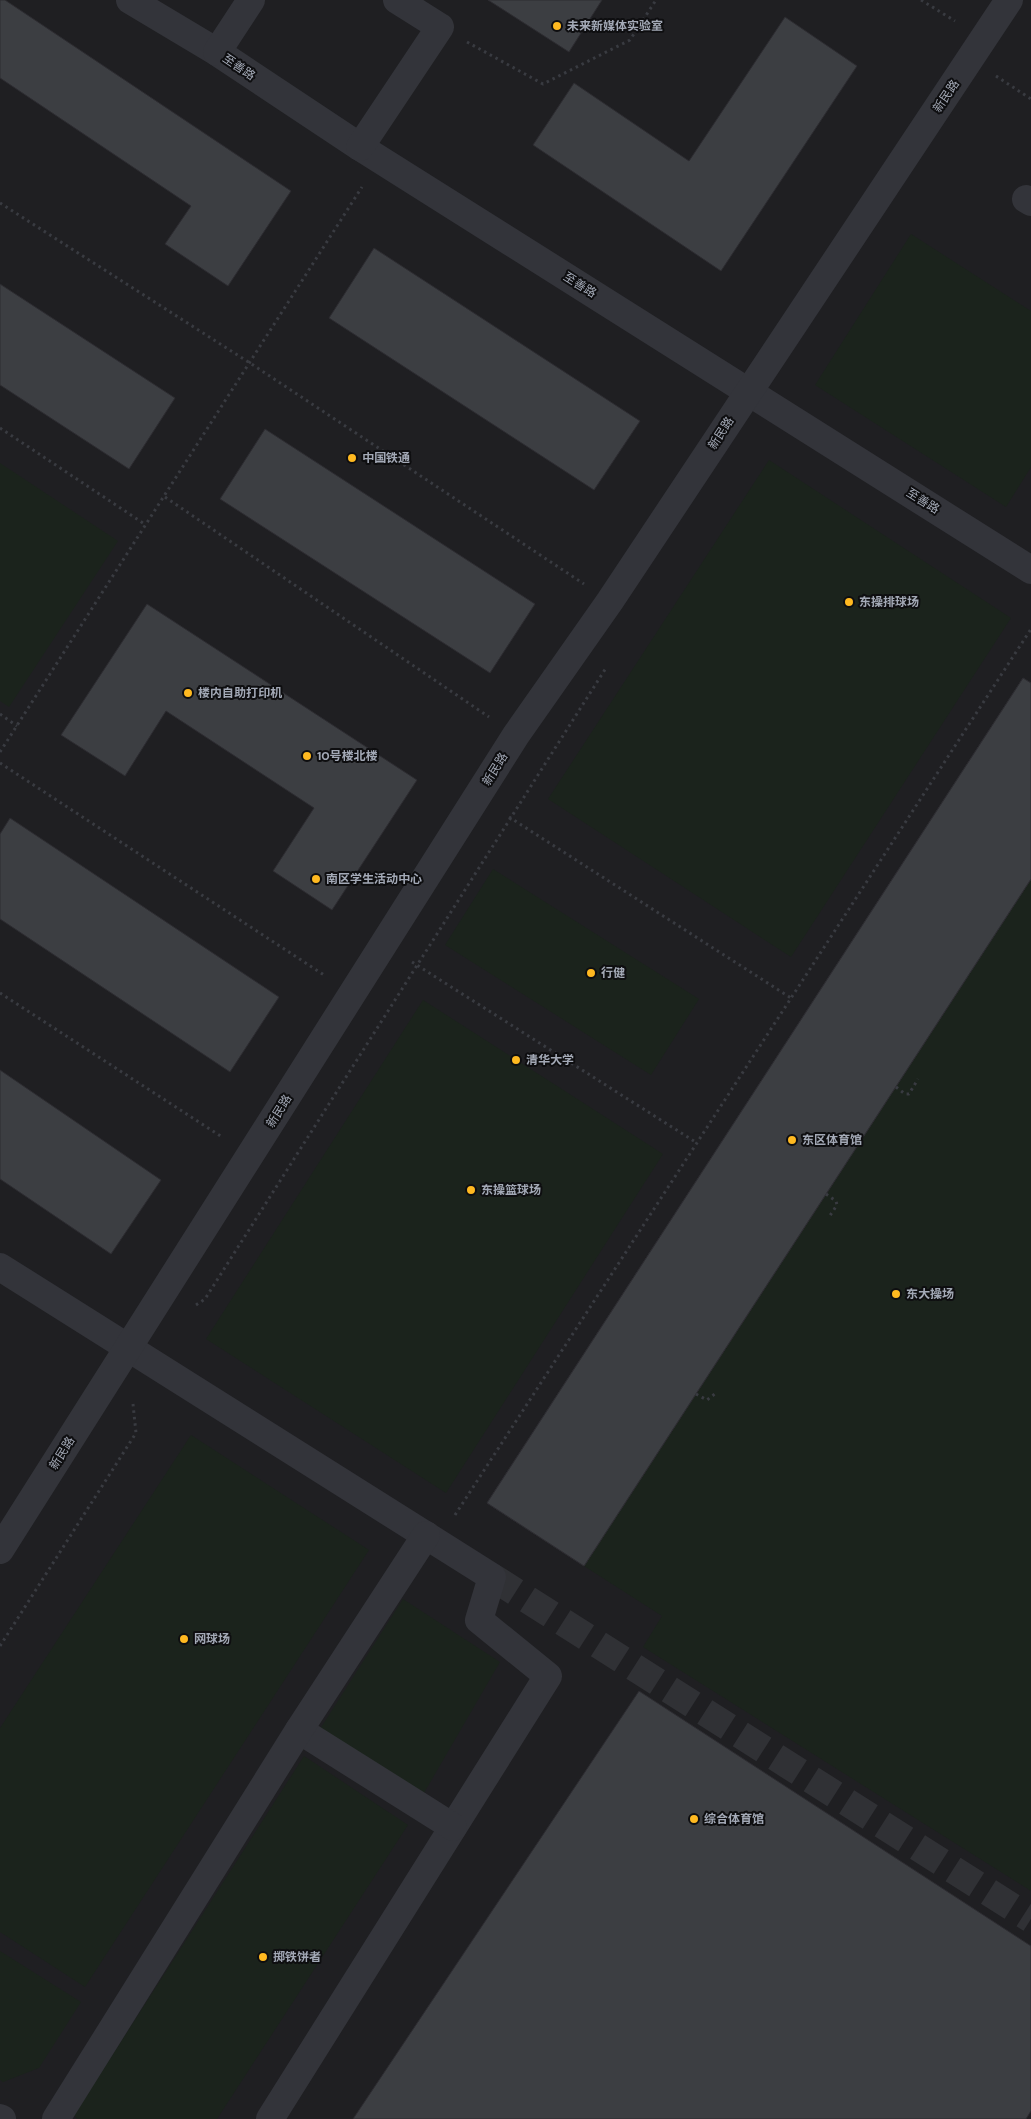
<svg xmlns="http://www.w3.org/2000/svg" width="1031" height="2119" viewBox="0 0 1031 2119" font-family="'DM Sans','Noto Sans SC',sans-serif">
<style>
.built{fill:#1f1f22}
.green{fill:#1b231c}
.building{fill:#3c3e42;stroke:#2d2c31}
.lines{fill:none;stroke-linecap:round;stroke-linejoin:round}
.minor-tunnel{stroke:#303135;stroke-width:28;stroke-dasharray:28 14;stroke-linecap:butt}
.path{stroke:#393b41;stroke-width:3;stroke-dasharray:2.5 4;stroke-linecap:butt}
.minor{stroke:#33343a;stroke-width:28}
.poi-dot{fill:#ffb920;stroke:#0e0e10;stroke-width:2}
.labels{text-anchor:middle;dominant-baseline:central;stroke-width:4;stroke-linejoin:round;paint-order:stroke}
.poi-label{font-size:12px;font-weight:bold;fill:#a3a9b6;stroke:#0e0e10;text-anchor:start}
.street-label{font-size:12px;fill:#a3a9b6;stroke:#0e0e10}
</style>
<rect width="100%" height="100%" fill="#131315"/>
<!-- built -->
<rect class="built" x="0" y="0" width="1031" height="2119"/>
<!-- green -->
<g class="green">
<path d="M 911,234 L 1031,311 L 1031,467 L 1006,507 L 815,385 Z"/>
<path d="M 769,460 L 1011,618 L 791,957 L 548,799 Z"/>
<path d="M 0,463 L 118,541 L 9,707 L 0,701 Z"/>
<path d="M 493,869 L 699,999 L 651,1075 L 445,945 Z"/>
<path d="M 1031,879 L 1031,1891 L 643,1647 L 662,1616 L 584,1566 Z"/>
<path d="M 423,1000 L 663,1154 L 446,1493 L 206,1339 Z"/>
<path d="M 191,1435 L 369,1550 L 85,1987 L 0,1932 L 0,1728 Z"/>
<path d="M 403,1599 L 500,1662 L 424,1793 L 320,1729 Z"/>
<path d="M 304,1756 L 408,1825 L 217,2119 L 77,2119 L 74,2115 Z"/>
<path d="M 0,1951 L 81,2002 L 39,2068 L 3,2082 L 0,2080 Z"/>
</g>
<!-- building -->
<g class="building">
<path d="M 0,0 L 5,0 L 291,191 L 228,286 L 165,244 L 191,206 L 0,78 Z"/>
<path d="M 488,0 L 602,0 L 569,52 Z"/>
<path d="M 785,17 L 857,66 L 721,271 L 533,145 L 574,83 L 689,161 Z"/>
<path d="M 374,248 L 640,421 L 594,490 L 329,318 Z"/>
<path d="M 0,284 L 175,398 L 129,469 L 0,385 Z"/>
<path d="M 265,429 L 535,604 L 490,673 L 220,499 Z"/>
<path d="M 147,604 L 417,780 L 332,910 L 273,871 L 314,808 L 166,711 L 125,776 L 61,735 Z"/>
<path d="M 1023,678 L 1031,683 L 1031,879 L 584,1566 L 487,1503 Z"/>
<path d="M 1023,678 L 1031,683 L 1031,879 L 584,1566 L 487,1503 Z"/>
<path d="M 10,818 L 279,997 L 230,1072 L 0,919 L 0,834 Z"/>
<path d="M 0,1070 L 161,1180 L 111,1254 L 0,1179 Z"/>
<path d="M 639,1691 L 1031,1946 L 1031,2111 L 1026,2119 L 353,2119 Z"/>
</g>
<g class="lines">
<!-- minor-tunnel -->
<path class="minor-tunnel" d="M 492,1577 L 1031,1919"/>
<!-- path -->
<g class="path">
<path d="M 921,0 L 955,21"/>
<path d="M 467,42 L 543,84 L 630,40 L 656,0"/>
<path d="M 996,76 L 1031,99"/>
<path d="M 0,203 L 250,363 L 584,584"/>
<path d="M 0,428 L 146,525"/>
<path d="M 165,497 L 489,717"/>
<path d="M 0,714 L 17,726"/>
<path d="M 0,752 L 362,187"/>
<path d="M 0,763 L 324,975"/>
<path d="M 509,817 L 791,998"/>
<path d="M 412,962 L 697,1143"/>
<path d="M 0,993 L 222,1137"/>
<path d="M 896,1087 L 905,1094 L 909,1094 L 918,1079"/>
<path d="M 826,1194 L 836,1201 L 837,1205 L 829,1217"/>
<path d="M 196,1305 L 205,1299 L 606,668"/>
<path d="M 696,1394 L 707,1400 L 716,1393"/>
<path d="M 455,1515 L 1031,629"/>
<path d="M 0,1646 L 136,1433 L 133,1404"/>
</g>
<!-- minor -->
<g class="minor">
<path d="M 130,0 L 217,52 L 360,147 L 1031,570"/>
<path d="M 217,52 L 251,0"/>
<path d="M 360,147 L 440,27 L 397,0"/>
<path d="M 1026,199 L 1031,202"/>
<path d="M 0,1267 L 492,1577 L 479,1620 L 548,1676 L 270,2119"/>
<path d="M 0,1550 L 516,735 L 610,601 L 1009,0"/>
<path d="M 299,1730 L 453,1827"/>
<path d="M 0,2118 L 2,2119"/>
<path d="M 56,2119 L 299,1730 L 426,1535"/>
</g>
</g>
<!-- markers -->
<g class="poi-dot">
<circle cx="557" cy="26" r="5"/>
<circle cx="352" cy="458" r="5"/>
<circle cx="849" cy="602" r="5"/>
<circle cx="188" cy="693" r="5"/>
<circle cx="307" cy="756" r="5"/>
<circle cx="316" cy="879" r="5"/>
<circle cx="591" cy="973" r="5"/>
<circle cx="516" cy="1060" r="5"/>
<circle cx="792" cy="1140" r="5"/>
<circle cx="471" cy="1190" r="5"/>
<circle cx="896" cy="1294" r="5"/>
<circle cx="184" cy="1639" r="5"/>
<circle cx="694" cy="1819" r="5"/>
<circle cx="263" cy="1957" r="5"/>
</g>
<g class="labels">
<!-- poi labels -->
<g class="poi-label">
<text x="567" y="26">未来新媒体实验室</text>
<text x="362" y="458">中国铁通</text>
<text x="859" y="602">东操排球场</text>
<text x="198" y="693">楼内自助打印机</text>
<text x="317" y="756">10号楼北楼</text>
<text x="326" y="879">南区学生活动中心</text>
<text x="601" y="973">行健</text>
<text x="526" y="1060">清华大学</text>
<text x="802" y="1140">东区体育馆</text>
<text x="481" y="1190">东操篮球场</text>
<text x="906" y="1294">东大操场</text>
<text x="194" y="1639">网球场</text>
<text x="704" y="1819">综合体育馆</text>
<text x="273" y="1957">掷铁饼者</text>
</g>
<!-- street labels -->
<g class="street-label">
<text transform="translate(239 67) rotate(34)">至善路</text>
<text transform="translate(946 96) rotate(-56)">新民路</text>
<text transform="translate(580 285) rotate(32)">至善路</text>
<text transform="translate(721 433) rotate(-57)">新民路</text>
<text transform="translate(923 501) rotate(32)">至善路</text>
<text transform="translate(495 769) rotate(-58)">新民路</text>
<text transform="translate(279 1111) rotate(-58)">新民路</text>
<text transform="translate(62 1453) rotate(-58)">新民路</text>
</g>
</g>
</svg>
